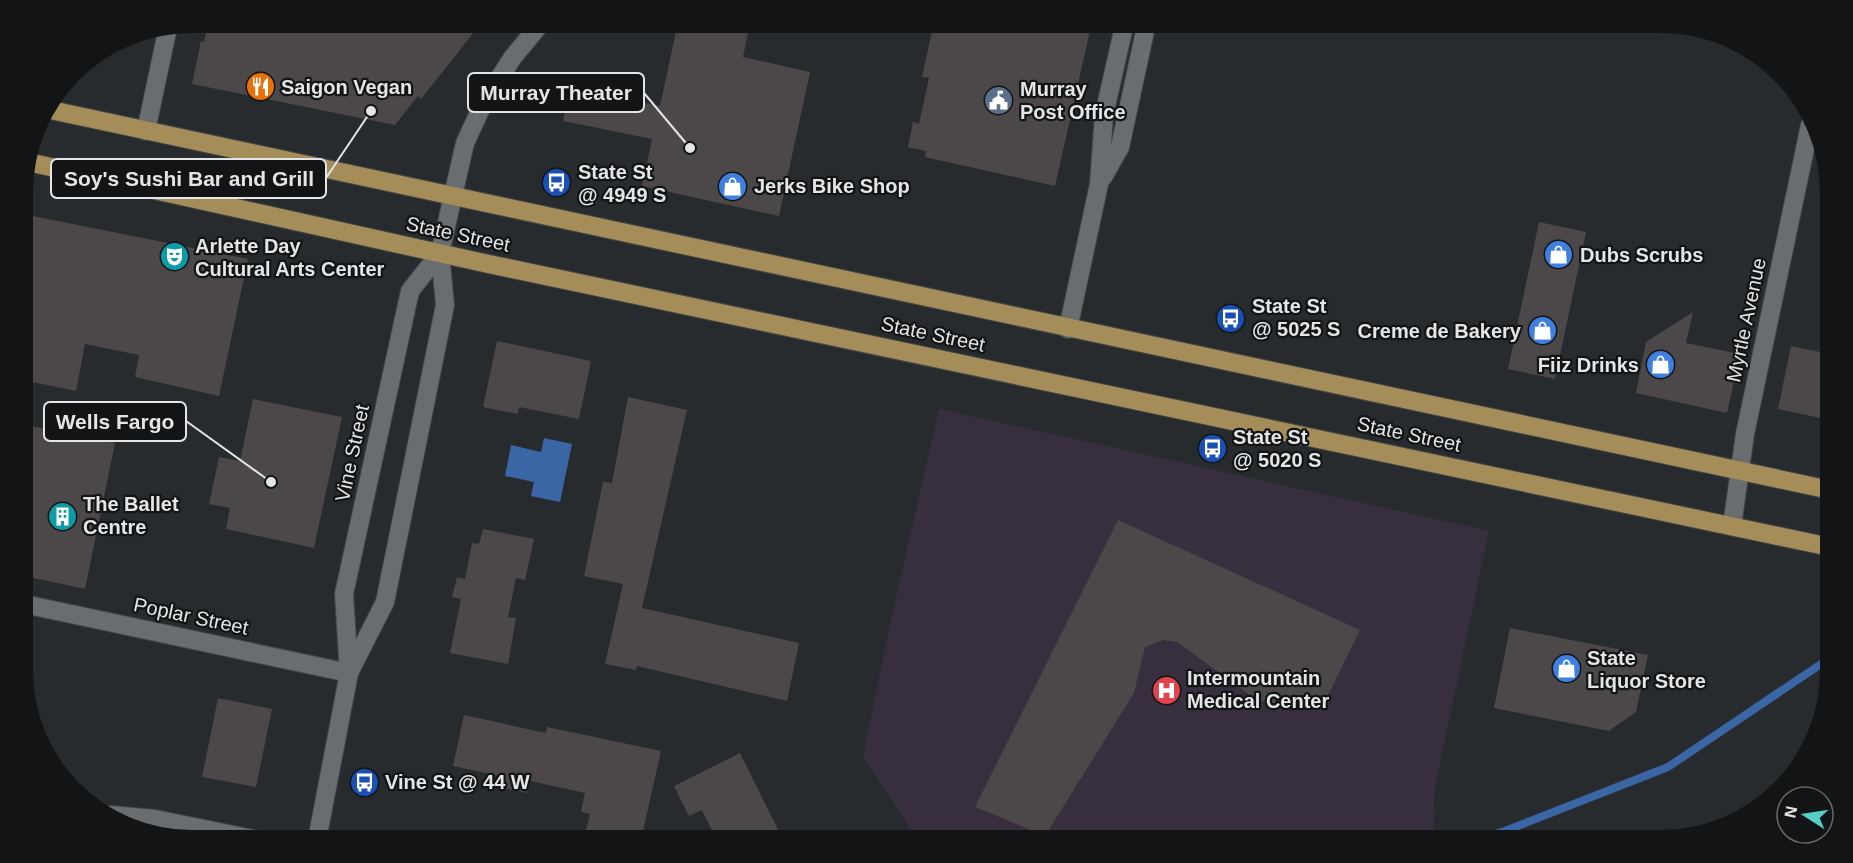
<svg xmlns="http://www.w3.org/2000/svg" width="1853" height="863" viewBox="0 0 1853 863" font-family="Helvetica,sans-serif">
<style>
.medical{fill:#372e3e}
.water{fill:#3b66a6}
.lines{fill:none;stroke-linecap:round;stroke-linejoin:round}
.stream{stroke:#3b66a6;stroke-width:8}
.building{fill:#4c4748}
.minor-casing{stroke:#434649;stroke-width:20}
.major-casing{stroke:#434649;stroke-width:20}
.minor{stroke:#696d70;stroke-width:18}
.major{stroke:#a48d58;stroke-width:18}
.labels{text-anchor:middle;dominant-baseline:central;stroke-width:4.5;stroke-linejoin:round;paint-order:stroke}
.poi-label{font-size:20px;font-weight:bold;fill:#e3e5e7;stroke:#121415;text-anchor:start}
.street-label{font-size:20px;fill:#e3e5e7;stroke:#121415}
.leader{fill:none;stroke:#e3e5e7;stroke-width:2}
.callout-dot{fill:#e3e5e7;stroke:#121415;stroke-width:2}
.callout{fill:#121415;stroke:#e3e5e7;stroke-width:2}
.callout-label{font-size:21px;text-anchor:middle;font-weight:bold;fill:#e3e5e7}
</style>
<rect width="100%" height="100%" fill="#282b2e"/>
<!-- medical -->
<path class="medical" d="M 939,409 L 1489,531 L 1435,787 L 1433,840 L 915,840 L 911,830 L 863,757 L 890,624 Z"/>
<!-- water -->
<path class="water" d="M 544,438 L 572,444 L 560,502 L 531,496 L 534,482 L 505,476 L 511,445 L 541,452 Z"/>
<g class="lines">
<!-- stream -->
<path class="stream" d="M 1476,840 L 1505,831 L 1668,767 L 1830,658"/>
</g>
<!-- building -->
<g class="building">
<path d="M 208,22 L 345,22 L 366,26 L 369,22 L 482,22 L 421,99 L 418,96 L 395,125 L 192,84 L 201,41 L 204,42 Z"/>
<path d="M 678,22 L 699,22 L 748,33 L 743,57 L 810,72 L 779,216 L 642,186 L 652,139 L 563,121 L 570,87 L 660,106 Z"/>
<path d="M 934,22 L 1092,22 L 1055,186 L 925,157 L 926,151 L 908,147 L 913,122 L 919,124 L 929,78 L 922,77 Z"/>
<path d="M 23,214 L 248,259 L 219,396 L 135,377 L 139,355 L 85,344 L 76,391 L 23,380 Z"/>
<path d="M 1539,222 L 1586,232 L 1555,379 L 1508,369 Z"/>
<path d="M 1693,312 L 1686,343 L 1740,354 L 1727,413 L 1636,393 L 1646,342 Z"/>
<path d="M 497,341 L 591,361 L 579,419 L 519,407 L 518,414 L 483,407 Z"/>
<path d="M 1791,346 L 1830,354 L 1830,413 L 1826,412 L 1825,419 L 1778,409 Z"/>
<path d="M 628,397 L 687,410 L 642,608 L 799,643 L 787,701 L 637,666 L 636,670 L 605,664 L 623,584 L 584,576 L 603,482 L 612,483 Z"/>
<path d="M 253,399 L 342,417 L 314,548 L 226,529 L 230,508 L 209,504 L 219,457 L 240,461 Z"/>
<path d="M 30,426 L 115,443 L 85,589 L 24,576 L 23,457 Z"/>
<path d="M 1118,520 L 1360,630 L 1321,710 L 1258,701 L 1177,642 L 1164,640 L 1145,647 L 1134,693 L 1045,836 L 975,807 Z"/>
<path d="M 483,529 L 534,539 L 525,580 L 516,578 L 508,617 L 516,618 L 508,664 L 450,653 L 461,599 L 452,597 L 457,577 L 465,579 L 472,543 L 479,544 Z"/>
<path d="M 1510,628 L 1648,655 L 1636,712 L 1609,731 L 1494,708 Z"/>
<path d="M 218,698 L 272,709 L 256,787 L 202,777 Z"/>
<path d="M 464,715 L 546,733 L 547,727 L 661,751 L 641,840 L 584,840 L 590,814 L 581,812 L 585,793 L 530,781 L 527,793 L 502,788 L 504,777 L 453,766 Z"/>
<path d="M 740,753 L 783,840 L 717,840 L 702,810 L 689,816 L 674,786 Z"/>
</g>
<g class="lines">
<defs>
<g id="minor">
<path d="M 146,131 L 168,27"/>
<path d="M 1103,177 L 1120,147 L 1147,22"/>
<path d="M 1068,329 L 1099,184 L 1104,115 L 1125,22"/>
<path d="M 1732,526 L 1745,434 L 1810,125"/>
<path d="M 24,604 L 349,673"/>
<path d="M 349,673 L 385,602 L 445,305 L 440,253 L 465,143 L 484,102 L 513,57 L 542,22"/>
<path d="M 111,815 L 155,819 L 258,840"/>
<path d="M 317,840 L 349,673 L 344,594 L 410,291 L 440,253"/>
</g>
<g id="major">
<path d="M 46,109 L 1830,490"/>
<path d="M 28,162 L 484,263 L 1830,547"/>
</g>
</defs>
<!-- minor casing -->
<use href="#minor" class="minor-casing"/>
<!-- major casing -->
<use href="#major" class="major-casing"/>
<!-- minor -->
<use href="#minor" class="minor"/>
<!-- major -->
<use href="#major" class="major"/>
</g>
<!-- icons -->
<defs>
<symbol id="restaurant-disc" viewBox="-11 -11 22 22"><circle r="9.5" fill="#e8710a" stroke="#121415"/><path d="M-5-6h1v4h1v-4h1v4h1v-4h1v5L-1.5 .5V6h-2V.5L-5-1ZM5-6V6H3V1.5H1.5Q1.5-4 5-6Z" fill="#fff"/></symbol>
<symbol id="civic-disc" viewBox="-11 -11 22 22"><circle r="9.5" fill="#5c6f8a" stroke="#121415"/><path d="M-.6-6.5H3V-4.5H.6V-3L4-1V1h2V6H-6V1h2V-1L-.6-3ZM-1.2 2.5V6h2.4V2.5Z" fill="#fff"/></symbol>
<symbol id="bus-disc" viewBox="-11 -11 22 22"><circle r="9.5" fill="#1a4fb4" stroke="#121415"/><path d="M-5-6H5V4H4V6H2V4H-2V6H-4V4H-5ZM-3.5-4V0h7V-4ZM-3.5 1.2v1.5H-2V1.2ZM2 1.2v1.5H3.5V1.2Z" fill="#fff"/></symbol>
<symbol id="shop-disc" viewBox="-11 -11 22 22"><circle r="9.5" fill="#3f7fe0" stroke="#121415"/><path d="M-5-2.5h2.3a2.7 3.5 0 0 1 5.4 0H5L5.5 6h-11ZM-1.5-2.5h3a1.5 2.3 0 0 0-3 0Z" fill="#fff"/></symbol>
<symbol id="theatre-disc" viewBox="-11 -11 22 22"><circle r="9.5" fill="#0f9aa8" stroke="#121415"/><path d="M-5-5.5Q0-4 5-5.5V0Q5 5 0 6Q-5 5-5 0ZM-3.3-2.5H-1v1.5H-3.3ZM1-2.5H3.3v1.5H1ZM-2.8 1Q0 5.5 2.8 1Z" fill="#fff"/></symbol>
<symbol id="building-disc" viewBox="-11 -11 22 22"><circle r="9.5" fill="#0f9aa8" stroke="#121415"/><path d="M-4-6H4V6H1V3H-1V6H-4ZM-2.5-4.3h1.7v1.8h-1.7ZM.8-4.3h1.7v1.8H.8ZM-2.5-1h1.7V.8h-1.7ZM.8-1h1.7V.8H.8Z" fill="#fff"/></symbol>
<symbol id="hospital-disc" viewBox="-11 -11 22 22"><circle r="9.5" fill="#e0444e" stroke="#121415"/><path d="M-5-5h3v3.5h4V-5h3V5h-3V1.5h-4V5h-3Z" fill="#fff"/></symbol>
</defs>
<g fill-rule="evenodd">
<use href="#restaurant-disc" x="244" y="70" width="33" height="33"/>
<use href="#civic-disc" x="982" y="84" width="33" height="33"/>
<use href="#bus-disc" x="540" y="166" width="33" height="33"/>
<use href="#shop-disc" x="716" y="170" width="33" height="33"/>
<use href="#shop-disc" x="1542" y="238" width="33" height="33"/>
<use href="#theatre-disc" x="158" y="240" width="33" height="33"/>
<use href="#bus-disc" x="1214" y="302" width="33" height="33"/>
<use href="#shop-disc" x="1526" y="314" width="33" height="33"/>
<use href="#shop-disc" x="1644" y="348" width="33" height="33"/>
<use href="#bus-disc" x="1196" y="432" width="33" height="33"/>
<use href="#building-disc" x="46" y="500" width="33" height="33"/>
<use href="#shop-disc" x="1550" y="652" width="33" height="33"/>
<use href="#hospital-disc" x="1150" y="674" width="33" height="33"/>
<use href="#bus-disc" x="348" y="766" width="33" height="33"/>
</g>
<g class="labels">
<!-- poi labels -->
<g class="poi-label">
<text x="281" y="87">Saigon Vegan</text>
<text x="1020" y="89">Murray<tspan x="1020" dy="23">Post Office</tspan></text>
<text x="578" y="172">State St<tspan x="578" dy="23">@ 4949 S</tspan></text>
<text x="754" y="186">Jerks Bike Shop</text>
<text x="195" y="246">Arlette Day<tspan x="195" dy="23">Cultural Arts Center</tspan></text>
<text x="1580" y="255">Dubs Scrubs</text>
<text x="1252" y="306">State St<tspan x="1252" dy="23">@ 5025 S</tspan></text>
<text x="1521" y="331" text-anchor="end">Creme de Bakery</text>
<text x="1639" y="365" text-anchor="end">Fiiz Drinks</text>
<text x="1233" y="437">State St<tspan x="1233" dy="23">@ 5020 S</tspan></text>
<text x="83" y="504">The Ballet<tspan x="83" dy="23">Centre</tspan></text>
<text x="1587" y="658">State<tspan x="1587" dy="23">Liquor Store</tspan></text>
<text x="1187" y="678">Intermountain<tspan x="1187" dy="23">Medical Center</tspan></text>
<text x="385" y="782">Vine St @ 44 W</text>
</g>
<!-- street labels -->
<g class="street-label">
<text transform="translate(458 234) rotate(12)">State Street</text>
<text transform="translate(1746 320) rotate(-78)">Myrtle Avenue</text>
<text transform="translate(933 334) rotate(12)">State Street</text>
<text transform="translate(1409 434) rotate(12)">State Street</text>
<text transform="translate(352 453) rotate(-78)">Vine Street</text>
<text transform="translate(191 616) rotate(12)">Poplar Street</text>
</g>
</g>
<!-- crop -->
<path d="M0 0H1853V863H0ZM192 33H1661A159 159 0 0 1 1820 192V671A159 159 0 0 1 1661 830H192A159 159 0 0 1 33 671V192A159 159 0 0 1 192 33Z" fill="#121415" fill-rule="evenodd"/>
<!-- callouts -->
<path class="leader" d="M690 148L644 93M371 111L326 178M271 482L186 421"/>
<g class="callout-dot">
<circle cx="690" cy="148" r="6"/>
<circle cx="371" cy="111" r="6"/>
<circle cx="271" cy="482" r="6"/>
</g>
<g class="callout">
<rect x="468" y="73" width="176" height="39" rx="6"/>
<rect x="51" y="159" width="275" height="39" rx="6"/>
<rect x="44" y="402" width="142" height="39" rx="6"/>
</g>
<g class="callout-label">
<text x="556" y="100">Murray Theater</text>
<text x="189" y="186">Soy's Sushi Bar and Grill</text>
<text x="115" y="429">Wells Fargo</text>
</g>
<!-- north arrow -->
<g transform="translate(1805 815) rotate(282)"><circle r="28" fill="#121415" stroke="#666869" stroke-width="1.5"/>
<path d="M0-4.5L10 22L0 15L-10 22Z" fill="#55cec5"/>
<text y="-9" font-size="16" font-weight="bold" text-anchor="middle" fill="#e3e5e7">N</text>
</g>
</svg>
